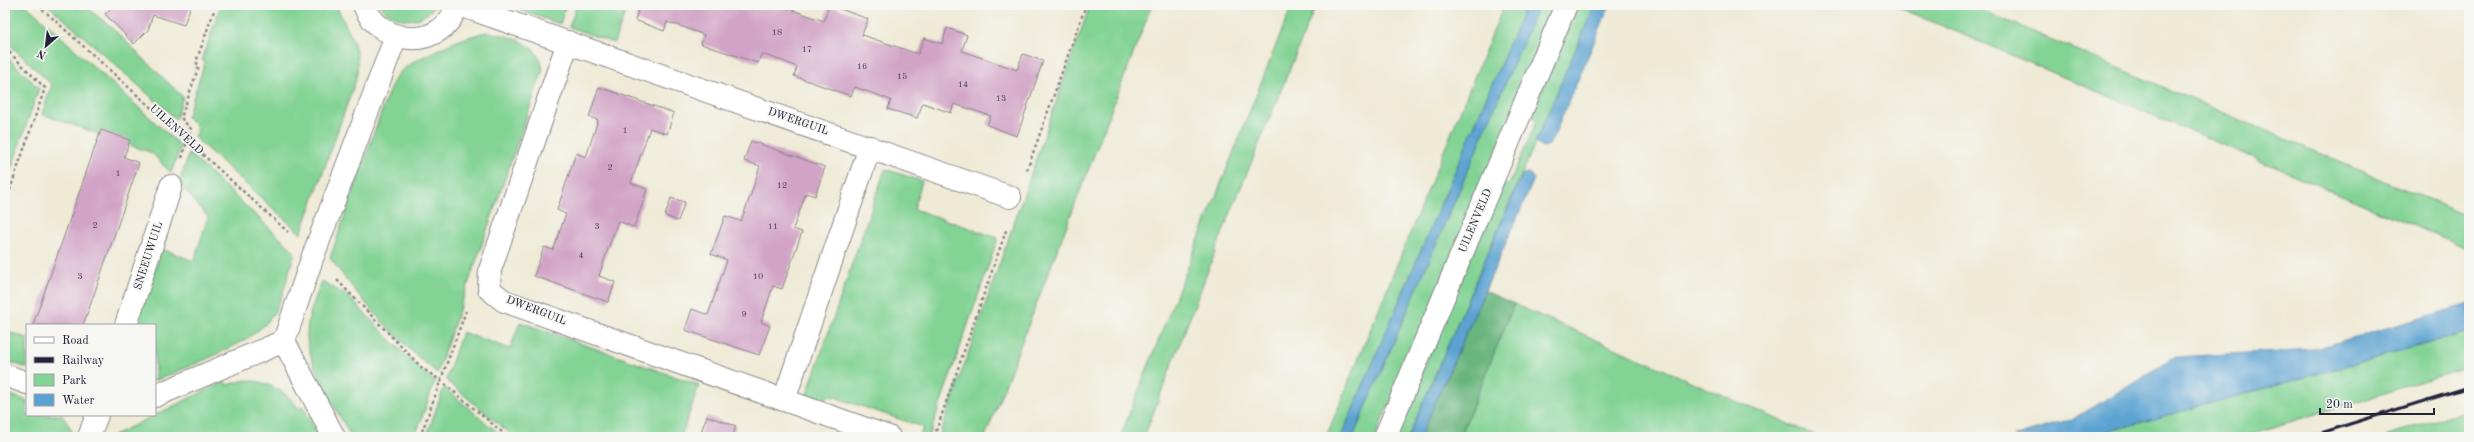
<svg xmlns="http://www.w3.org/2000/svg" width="2474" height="442" viewBox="0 0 2474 442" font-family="'Old Standard TT',serif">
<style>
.green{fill:#82d394;stroke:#527a68}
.forest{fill:#69b57e;stroke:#466c5c}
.water{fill:#5ba3d2;stroke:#3e6286}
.building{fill:#d1a3c6}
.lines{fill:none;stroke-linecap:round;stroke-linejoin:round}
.minor-casing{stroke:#888688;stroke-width:24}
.path{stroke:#888688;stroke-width:2.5;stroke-dasharray:3 3;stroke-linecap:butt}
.minor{stroke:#fff;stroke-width:22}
.rail{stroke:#22223b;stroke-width:3}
.labels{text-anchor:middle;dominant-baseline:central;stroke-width:3.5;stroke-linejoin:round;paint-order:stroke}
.number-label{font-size:9px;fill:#4e425e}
.street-label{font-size:11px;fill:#22223b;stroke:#f6f6f2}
</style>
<rect width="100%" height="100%" fill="#f6f6f2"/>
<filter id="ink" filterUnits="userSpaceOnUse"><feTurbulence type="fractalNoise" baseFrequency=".025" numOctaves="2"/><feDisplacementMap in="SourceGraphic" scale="8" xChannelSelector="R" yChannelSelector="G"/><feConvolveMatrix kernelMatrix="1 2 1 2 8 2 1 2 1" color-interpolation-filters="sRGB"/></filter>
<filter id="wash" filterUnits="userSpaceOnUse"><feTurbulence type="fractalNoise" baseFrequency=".012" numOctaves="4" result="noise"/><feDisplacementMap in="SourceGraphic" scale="16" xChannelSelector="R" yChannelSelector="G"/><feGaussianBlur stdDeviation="0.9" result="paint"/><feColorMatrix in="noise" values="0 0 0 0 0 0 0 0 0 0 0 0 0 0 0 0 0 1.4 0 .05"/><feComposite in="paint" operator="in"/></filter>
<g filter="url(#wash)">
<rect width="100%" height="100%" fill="#efead5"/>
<!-- green -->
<g class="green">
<path d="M 5,5 L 26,5 L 181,146 L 171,173 L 152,153 L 42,114 L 52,85 L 5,40 Z"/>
<path d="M 48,5 L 84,5 L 111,27 L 183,97 L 176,119 Z"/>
<path d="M 221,5 L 336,5 C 348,32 364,51 355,82 L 301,234 L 194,137 L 198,128 L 187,117 L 205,62 L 202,60 Z"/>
<path d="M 379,5 L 435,5 C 421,27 393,22 379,5 Z"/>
<path d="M 505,5 L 566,5 L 560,24 Z"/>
<path d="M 577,5 L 628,5 L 614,43 L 569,27 Z"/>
<path d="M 1090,5 L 1152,5 L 985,437 L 939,437 Z"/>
<path d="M 1292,5 L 1316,5 L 1224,229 L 1144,437 L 1120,437 Z"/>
<path d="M 1504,5 L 1526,5 L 1341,437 L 1326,437 Z"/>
<path d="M 1539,5 L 1559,5 L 1375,437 L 1353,437 Z"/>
<path d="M 1579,5 L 1595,5 L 1408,437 L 1394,437 L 1502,185 L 1509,184 L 1537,120 L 1531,116 Z"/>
<path d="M 1893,5 L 1970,5 L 2469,217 L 2469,249 Z"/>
<path d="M 487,32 C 511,36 540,43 543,70 L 437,373 C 397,341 361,300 330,258 L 387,96 C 390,88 394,79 400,72 C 414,58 467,35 487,32 Z"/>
<path d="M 5,55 L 39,88 L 5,187 Z"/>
<path d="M 189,153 L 295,252 C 288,272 284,299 271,317 C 254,344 185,367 155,381 L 155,325 L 135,325 L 162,249 L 194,261 L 208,217 L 179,183 Z"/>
<path d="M 885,169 L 922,181 L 914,209 L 998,238 L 929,437 L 920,437 L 923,427 L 831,396 L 817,404 L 805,400 Z"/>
<path d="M 322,281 L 349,297 L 419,369 L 435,381 L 415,437 L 351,437 C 338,411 306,362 307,334 C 307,316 316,297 322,281 Z"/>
<path d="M 1514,304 L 1818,437 L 1460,437 Z"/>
<path d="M 520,322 L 699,385 L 681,437 L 514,437 L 446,380 L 462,332 L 510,349 Z"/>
<path d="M 5,331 L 27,338 L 27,368 L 5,360 Z"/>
<path d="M 2469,332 L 2469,367 L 2241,437 L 2088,437 Z"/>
<path d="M 246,380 C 269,382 285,390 299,409 L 303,406 L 319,437 L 110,437 L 225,381 L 226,385 Z"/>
<path d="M 444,387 L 503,437 L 426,437 Z"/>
<path d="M 5,393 L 27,401 L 27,415 L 62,415 L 71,429 L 72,437 L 5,437 Z"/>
<path d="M 2469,410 L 2469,437 L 2381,437 Z"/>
</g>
<!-- forest -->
<path class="forest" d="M 1485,291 L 1514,304 L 1460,437 L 1420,437 Z"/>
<!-- water -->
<g class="water">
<path d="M 1526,5 L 1539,5 L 1353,437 L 1341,437 Z"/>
<path d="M 1595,5 L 1610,5 L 1554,136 L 1549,145 L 1543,147 L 1536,144 L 1536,140 Z"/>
<path d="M 1529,173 L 1534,179 L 1525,200 L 1420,437 L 1408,437 L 1518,184 L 1523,174 Z"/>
<path d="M 2469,304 L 2469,332 L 2088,437 L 2013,437 L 2075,418 L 2176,357 L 2314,349 Z"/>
</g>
<g id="blocks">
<!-- building -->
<g class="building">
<path d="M 114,5 L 191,5 L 184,25 L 153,15 L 148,30 L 134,44 L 105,14 Z"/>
<path d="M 640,5 L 778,5 L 824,21 L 829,5 L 868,19 L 862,35 L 918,54 L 924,38 L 942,44 L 947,28 L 967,35 L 962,51 L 1017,70 L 1023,54 L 1043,61 L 1017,136 L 987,125 L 991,116 L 954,104 L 951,113 L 923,103 L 917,118 L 888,109 L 891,100 L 855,87 L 851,96 L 794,76 L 797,67 L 780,60 L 761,54 L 758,63 L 701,44 L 704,35 L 686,28 L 667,22 L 664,31 L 635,20 Z"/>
<path d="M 599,87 L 674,113 L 667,134 L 650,128 L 631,183 L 647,189 L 641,208 L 634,227 L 618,221 L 608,249 L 599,276 L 615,282 L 608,302 L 534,276 L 544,247 L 553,250 L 566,214 L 557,210 L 576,153 L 586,157 L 598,120 L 589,117 Z"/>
<path d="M 101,130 L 130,140 L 124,157 L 139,163 L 90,306 L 83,325 L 33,325 Z"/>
<path d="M 751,141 L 825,167 L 815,196 L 806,193 L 793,229 L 802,232 L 782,289 L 773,286 L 761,322 L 770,326 L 759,355 L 685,330 L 692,309 L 708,315 L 727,260 L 711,254 L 725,216 L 741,221 L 751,194 L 760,166 L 744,161 Z"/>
<path d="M 671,198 L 685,202 L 678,221 L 665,216 Z"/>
<path d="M 707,416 L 736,426 L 733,436 L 737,437 L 699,437 Z"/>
</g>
</g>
</g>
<g filter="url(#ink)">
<use href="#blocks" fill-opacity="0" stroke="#888688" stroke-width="1"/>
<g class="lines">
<defs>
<g id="minor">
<path d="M 364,5 C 376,39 425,51 449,21 C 452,17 455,10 458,5"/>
<path d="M 460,5 L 1010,197"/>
<path d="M 568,42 L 490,270 L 489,289 L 504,301 L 784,400 L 870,147"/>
<path d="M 126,325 L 171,186"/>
<path d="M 284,341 L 313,256 L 396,36"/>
<path d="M 5,375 L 27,383"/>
<path d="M 155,396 L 284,341 L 334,437"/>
<path d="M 784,400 L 889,437"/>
<path d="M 89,437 L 97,415"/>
<path d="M 1385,437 L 1566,5"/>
</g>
</defs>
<!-- minor casing -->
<use href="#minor" class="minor-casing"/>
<!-- path -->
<g class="path">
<path d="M 38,5 L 288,232"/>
<path d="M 5,48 L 45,88 L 5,204"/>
<path d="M 182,158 L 191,129 L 181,118 L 199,66 L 196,62 L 216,5"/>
<path d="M 1027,170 L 1086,5"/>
<path d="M 337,280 L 422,368 L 440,380 L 508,437"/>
<path d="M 420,437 L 466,311"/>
<path d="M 934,437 L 1007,228"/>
</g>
<!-- minor -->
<use href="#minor" class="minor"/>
<!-- rail -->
<path class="rail" d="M 2308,437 L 2469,387"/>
</g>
</g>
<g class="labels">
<!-- number labels -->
<g class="number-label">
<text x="777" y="32">18</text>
<text x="807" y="49">17</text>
<text x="862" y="66">16</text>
<text x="902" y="76">15</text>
<text x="963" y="84">14</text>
<text x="1001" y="98">13</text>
<text x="625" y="130">1</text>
<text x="610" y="167">2</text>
<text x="118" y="173">1</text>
<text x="782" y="185">12</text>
<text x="95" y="225">2</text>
<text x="597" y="226">3</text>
<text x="773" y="226">11</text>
<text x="581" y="255">4</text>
<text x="80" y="276">3</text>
<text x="758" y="276">10</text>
<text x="744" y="314">9</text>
</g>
<!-- street labels -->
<g class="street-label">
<text transform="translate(798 122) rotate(19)">DWERGUIL</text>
<text transform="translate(176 130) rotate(42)">UILENVELD</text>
<text transform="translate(1476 221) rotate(-67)">UILENVELD</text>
<text transform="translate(149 256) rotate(-72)">SNEEUWUIL</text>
<text transform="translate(536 311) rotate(21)">DWERGUIL</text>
</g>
</g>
<!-- margin -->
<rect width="2474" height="442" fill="none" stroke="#f6f6f2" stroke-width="20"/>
<!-- legend -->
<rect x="26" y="324" width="130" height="92" fill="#f6f6f2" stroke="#a1a1a9"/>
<rect x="34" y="337" width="20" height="6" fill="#ffffff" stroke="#a1a1a9"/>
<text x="62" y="344" font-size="12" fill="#22223b">Road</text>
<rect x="34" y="357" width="20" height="6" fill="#22223b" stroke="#a1a1a9"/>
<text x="62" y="364" font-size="12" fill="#22223b">Railway</text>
<rect x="34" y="374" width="20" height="12" fill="#82d394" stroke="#a1a1a9"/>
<text x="62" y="384" font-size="12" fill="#22223b">Park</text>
<rect x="34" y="394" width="20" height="12" fill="#5ba3d2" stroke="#a1a1a9"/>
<text x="62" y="404" font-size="12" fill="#22223b">Water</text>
<!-- north arrow -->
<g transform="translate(46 46) rotate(208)" stroke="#f6f6f2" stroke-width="3" paint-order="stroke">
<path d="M0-3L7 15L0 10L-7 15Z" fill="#22223b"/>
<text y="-6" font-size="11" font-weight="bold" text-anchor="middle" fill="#22223b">N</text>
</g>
<!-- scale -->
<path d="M2320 408v6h114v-6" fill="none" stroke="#22223b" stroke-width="2"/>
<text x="2326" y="408" font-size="12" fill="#22223b" stroke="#f6f6f2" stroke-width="3" paint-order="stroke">20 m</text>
</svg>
